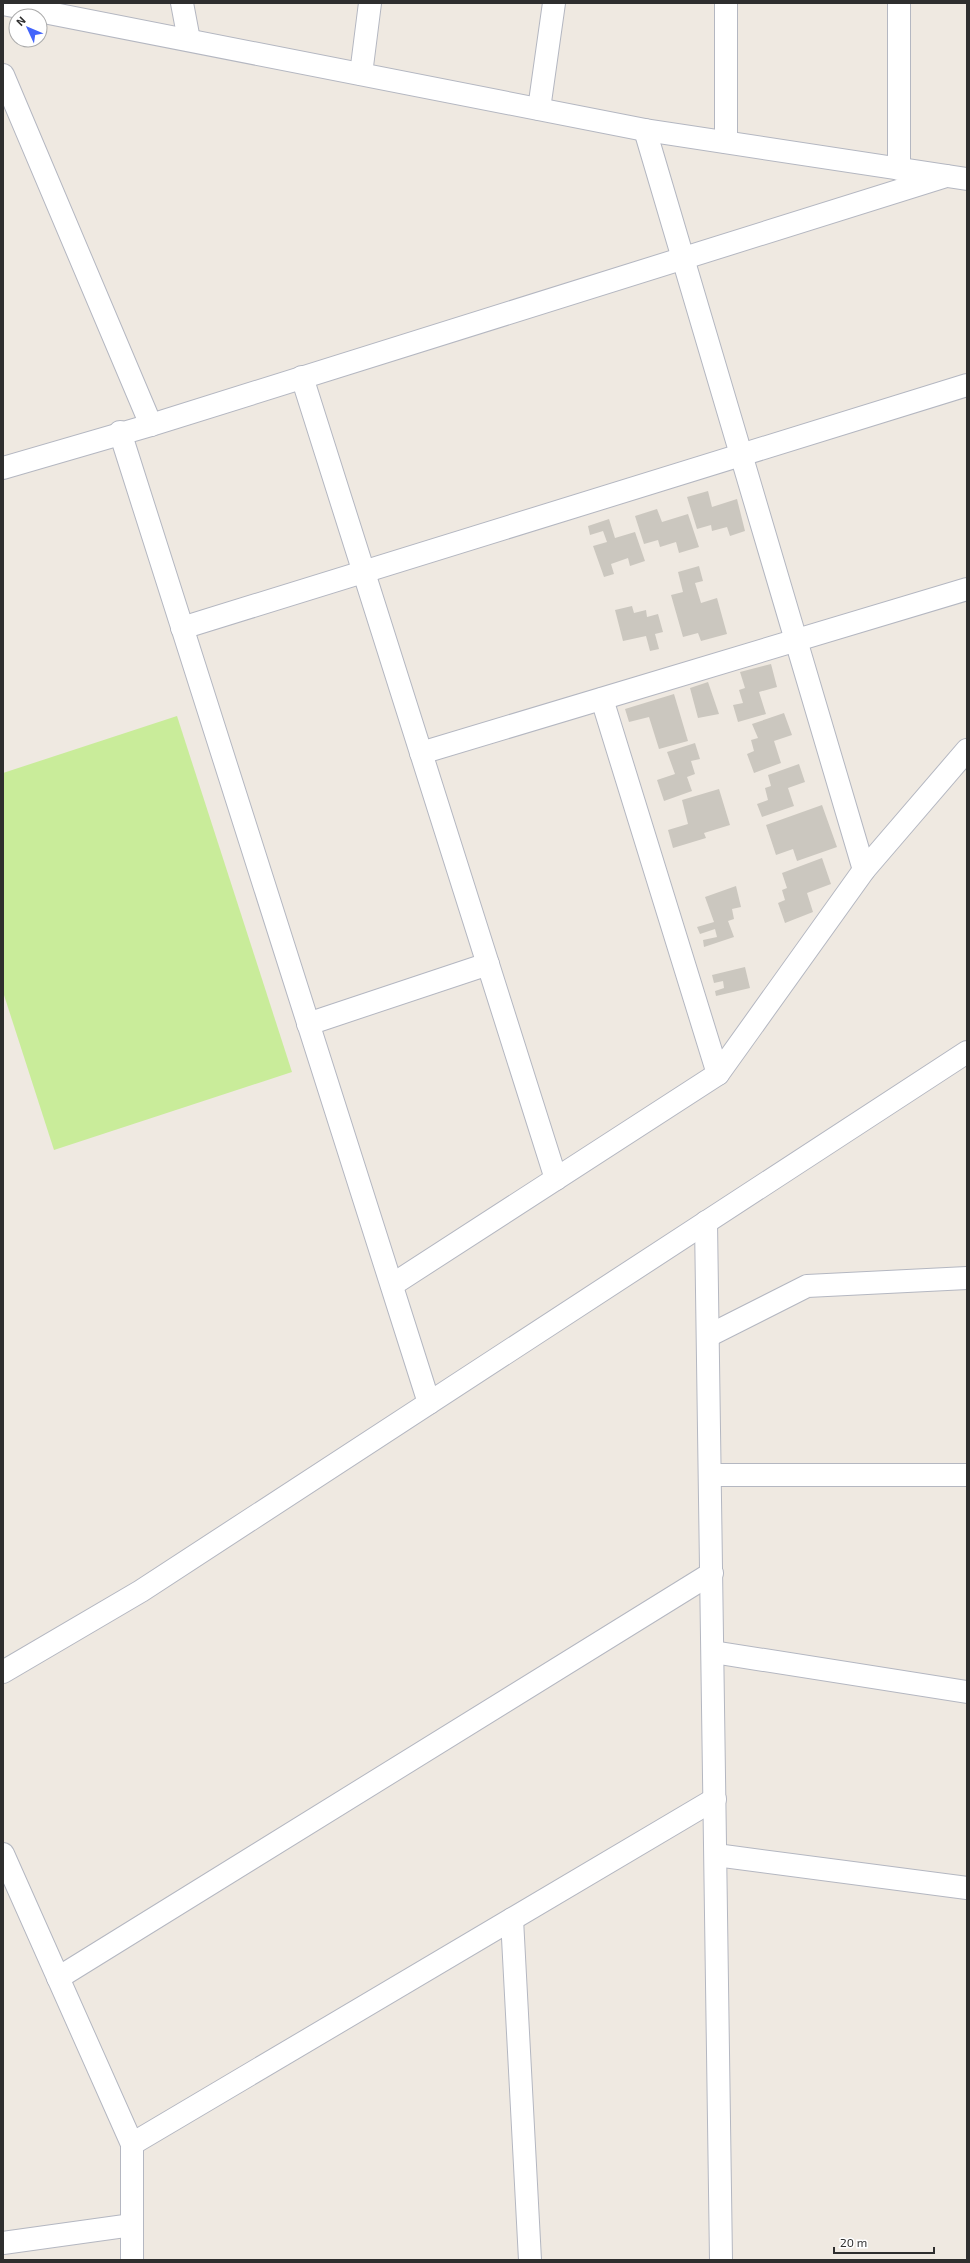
<svg xmlns="http://www.w3.org/2000/svg" width="970" height="2263" viewBox="0 0 970 2263" font-family="'Exo 2',sans-serif">
<style>
.pitch{fill:#c9ec9a}
.building{fill:#cbc7bf}
.lines{fill:none;stroke-linecap:round;stroke-linejoin:round}
.street-casing{stroke:#b4b7c1;stroke-width:24}
.street{stroke:#fff;stroke-width:22}
</style>
<rect width="100%" height="100%" fill="#efe9e1"/>
<!-- pitch -->
<path class="pitch" d="M 177,716 L 292,1072 L 54,1150 L 3,992 L 3,773 Z"/>
<!-- building -->
<g class="building">
<path d="M 708,491 L 712,507 L 737,499 L 745,531 L 730,536 L 727,527 L 712,531 L 711,525 L 697,529 L 687,497 Z"/>
<path d="M 657,509 L 662,522 L 688,514 L 699,547 L 679,553 L 676,542 L 660,547 L 658,540 L 644,544 L 635,516 Z"/>
<path d="M 609,519 L 615,538 L 635,532 L 645,561 L 630,566 L 628,558 L 611,564 L 614,574 L 604,577 L 593,546 L 607,542 L 603,531 L 590,535 L 588,526 Z"/>
<path d="M 699,566 L 703,581 L 695,583 L 701,603 L 717,598 L 727,634 L 701,641 L 698,633 L 683,637 L 671,595 L 683,592 L 678,572 Z"/>
<path d="M 632,606 L 634,613 L 646,610 L 647,617 L 658,614 L 663,632 L 655,634 L 659,649 L 650,651 L 646,636 L 623,641 L 615,610 Z"/>
<path d="M 771,664 L 777,687 L 759,692 L 766,714 L 738,722 L 733,705 L 743,703 L 739,690 L 745,688 L 740,672 Z"/>
<path d="M 708,682 L 719,714 L 698,718 L 690,688 Z"/>
<path d="M 674,694 L 688,741 L 659,749 L 649,717 L 629,722 L 625,709 Z"/>
<path d="M 784,713 L 792,735 L 774,741 L 781,763 L 754,773 L 747,754 L 754,751 L 751,740 L 758,738 L 752,724 Z"/>
<path d="M 695,743 L 700,759 L 691,761 L 695,774 L 687,777 L 692,791 L 664,801 L 657,780 L 675,774 L 667,752 Z"/>
<path d="M 799,764 L 805,782 L 788,788 L 794,806 L 762,817 L 757,804 L 768,800 L 765,788 L 771,786 L 768,775 Z"/>
<path d="M 719,789 L 730,825 L 704,833 L 706,838 L 673,848 L 668,830 L 688,824 L 682,800 Z"/>
<path d="M 822,805 L 837,847 L 797,861 L 793,849 L 776,855 L 766,825 Z"/>
<path d="M 822,858 L 831,884 L 807,893 L 813,912 L 785,923 L 778,903 L 785,900 L 782,890 L 787,888 L 782,873 Z"/>
<path d="M 736,886 L 741,907 L 732,909 L 734,919 L 728,921 L 734,937 L 704,947 L 703,940 L 717,937 L 715,929 L 700,934 L 697,927 L 714,922 L 705,897 Z"/>
<path d="M 745,967 L 750,988 L 716,996 L 715,991 L 724,988 L 723,981 L 714,983 L 712,975 Z"/>
</g>
<g class="lines">
<defs>
<g id="street">
<path d="M 182,3 L 189,40"/>
<path d="M 3,4 L 645,130 L 967,179"/>
<path d="M 361,74 L 370,3"/>
<path d="M 3,75 L 151,425"/>
<path d="M 539,109 L 554,3"/>
<path d="M 645,130 L 864,870"/>
<path d="M 726,142 L 726,3"/>
<path d="M 899,169 L 899,3"/>
<path d="M 302,377 L 556,1179"/>
<path d="M 120,432 L 429,1403"/>
<path d="M 3,468 L 151,425 L 946,176"/>
<path d="M 182,628 L 967,385"/>
<path d="M 602,699 L 718,1074"/>
<path d="M 421,753 L 967,589"/>
<path d="M 308,1024 L 488,964"/>
<path d="M 706,1222 L 721,2260"/>
<path d="M 392,1285 L 718,1074 L 864,870 L 967,750"/>
<path d="M 708,1336 L 807,1286 L 967,1278"/>
<path d="M 710,1475 L 967,1475"/>
<path d="M 713,1652 L 967,1692"/>
<path d="M 3,1672 L 141,1591 L 967,1052"/>
<path d="M 3,1854 L 132,2144 L 132,2260"/>
<path d="M 716,1855 L 967,1888"/>
<path d="M 512,1919 L 530,2260"/>
<path d="M 58,1978 L 712,1573"/>
<path d="M 132,2144 L 715,1799"/>
<path d="M 3,2243 L 132,2225"/>
</g>
</defs>
<!-- street casing -->
<use href="#street" class="street-casing"/>
<!-- street -->
<use href="#street" class="street"/>
</g>
<!-- border -->
<rect width="970" height="2263" fill="none" stroke="#2e2e2e" stroke-width="8"/>
<!-- north arrow -->
<g transform="translate(28 28) rotate(314)"><circle r="19" fill="#ffffff" stroke="#ababab"/>
<path d="M0-3L7 15L0 10L-7 15Z" fill="#4264fb"/>
<text y="-6" font-size="11" font-weight="bold" text-anchor="middle" fill="#2e2e2e">N</text>
</g>
<!-- scale -->
<path d="M834 2247v6h100v-6" fill="none" stroke="#2e2e2e" stroke-width="2"/>
<text x="840" y="2247" font-size="12" fill="#2e2e2e" stroke="#ffffff" stroke-width="3" paint-order="stroke">20 m</text>
</svg>
